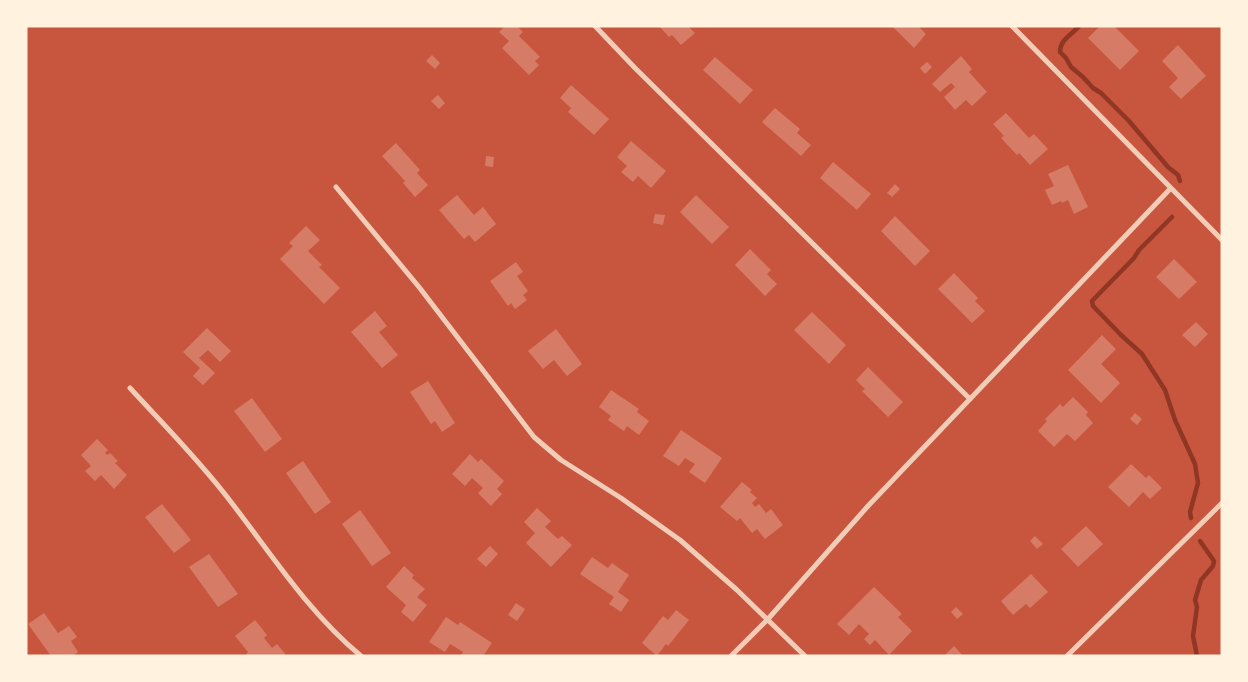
<svg xmlns="http://www.w3.org/2000/svg" width="1248" height="682" viewBox="0 0 1248 682" font-family="'Varela Round',sans-serif">
<style>
.lines{fill:none;stroke-linecap:round;stroke-linejoin:round}
.stream{stroke:#8f3625;stroke-width:4.5}
.building{fill:#d67c66}
.minor{stroke:#f1ccb7;stroke-width:5}
</style>
<rect width="100%" height="100%" fill="#c8553d"/>
<g class="lines">
<!-- stream -->
<g class="stream">
<path d="M 1079,26 C 1072,35 1060,39 1060,52 L 1066,58 L 1071,67 L 1083,77 L 1093,88 L 1101,93 L 1129,121 L 1168,167 L 1178,175 L 1180,181"/>
<path d="M 1172,217 L 1139,250 L 1134,258 L 1092,301 L 1093,306 L 1121,335 L 1142,354 L 1165,390 L 1175,420 L 1195,464 L 1198,483 L 1190,512 L 1191,518"/>
<path d="M 1197,656 L 1193,636 L 1197,607 L 1195,600 L 1201,580 L 1213,566 L 1214,561 L 1200,541"/>
</g>
</g>
<!-- building -->
<g class="building">
<path d="M 505,26 L 517,26 L 523,32 L 519,36 L 540,57 L 535,61 L 539,65 L 529,75 L 502,48 L 509,41 L 499,32 Z"/>
<path d="M 659,26 L 688,26 L 695,33 L 681,45 L 672,35 L 669,37 Z"/>
<path d="M 892,26 L 918,26 L 926,34 L 914,48 Z"/>
<path d="M 1100,26 L 1114,26 L 1139,51 L 1120,70 L 1088,38 Z"/>
<path d="M 1178,45 L 1206,76 L 1181,99 L 1169,87 L 1178,78 L 1162,61 Z"/>
<path d="M 432,55 L 440,63 L 435,69 L 426,61 Z"/>
<path d="M 961,56 L 972,69 L 969,72 L 987,92 L 972,106 L 966,100 L 955,110 L 944,97 L 955,87 L 951,83 L 940,92 L 932,84 Z"/>
<path d="M 715,57 L 753,90 L 740,104 L 703,70 Z"/>
<path d="M 927,62 L 932,67 L 925,74 L 920,68 Z"/>
<path d="M 571,85 L 609,119 L 594,135 L 568,112 L 571,108 L 560,98 Z"/>
<path d="M 438,95 L 445,103 L 439,109 L 431,101 Z"/>
<path d="M 775,108 L 800,129 L 797,133 L 811,145 L 801,156 L 762,122 Z"/>
<path d="M 1006,113 L 1029,138 L 1034,134 L 1048,149 L 1030,165 L 1019,153 L 1017,155 L 1001,138 L 1004,136 L 993,124 Z"/>
<path d="M 631,141 L 666,171 L 651,188 L 638,176 L 633,182 L 621,172 L 627,166 L 617,157 Z"/>
<path d="M 396,143 L 420,170 L 417,173 L 428,185 L 415,197 L 403,183 L 405,181 L 382,156 Z"/>
<path d="M 486,156 L 494,157 L 493,167 L 485,166 Z"/>
<path d="M 833,162 L 871,194 L 857,210 L 820,178 Z"/>
<path d="M 1068,165 L 1088,207 L 1074,214 L 1068,200 L 1062,203 L 1061,201 L 1052,205 L 1045,190 L 1054,186 L 1048,174 Z"/>
<path d="M 895,184 L 900,189 L 892,197 L 887,193 Z"/>
<path d="M 457,195 L 474,215 L 483,207 L 496,224 L 475,242 L 469,235 L 464,239 L 439,210 Z"/>
<path d="M 696,195 L 729,227 L 712,244 L 680,212 Z"/>
<path d="M 655,214 L 665,215 L 663,225 L 653,223 Z"/>
<path d="M 895,216 L 930,251 L 915,266 L 881,231 Z"/>
<path d="M 306,226 L 320,240 L 308,251 L 322,265 L 319,267 L 340,288 L 324,304 L 280,259 L 293,246 L 289,243 Z"/>
<path d="M 750,249 L 771,270 L 767,274 L 777,284 L 765,296 L 735,265 Z"/>
<path d="M 1174,259 L 1197,282 L 1179,299 L 1156,277 Z"/>
<path d="M 516,262 L 523,272 L 517,276 L 528,291 L 523,295 L 527,300 L 515,309 L 511,303 L 508,306 L 490,281 Z"/>
<path d="M 954,273 L 978,298 L 975,301 L 985,311 L 972,323 L 938,289 Z"/>
<path d="M 375,311 L 387,326 L 379,332 L 398,355 L 382,368 L 351,332 Z"/>
<path d="M 812,312 L 846,345 L 829,364 L 794,330 Z"/>
<path d="M 1196,322 L 1208,334 L 1195,347 L 1182,335 Z"/>
<path d="M 207,328 L 231,351 L 220,362 L 208,350 L 199,358 L 215,373 L 203,385 L 193,376 L 200,368 L 183,352 Z"/>
<path d="M 556,329 L 582,364 L 567,376 L 554,360 L 543,369 L 528,351 Z"/>
<path d="M 1102,335 L 1116,349 L 1101,364 L 1120,383 L 1101,403 L 1068,370 Z"/>
<path d="M 868,367 L 903,402 L 888,417 L 862,391 L 865,389 L 856,380 Z"/>
<path d="M 428,381 L 455,423 L 442,432 L 435,421 L 431,424 L 410,392 Z"/>
<path d="M 611,390 L 639,409 L 637,412 L 649,421 L 639,435 L 627,426 L 624,431 L 608,420 L 611,416 L 599,407 Z"/>
<path d="M 1073,397 L 1088,412 L 1086,415 L 1093,423 L 1075,441 L 1067,434 L 1054,447 L 1038,431 L 1047,421 L 1045,419 L 1060,404 L 1063,407 Z"/>
<path d="M 252,398 L 282,439 L 265,452 L 234,411 Z"/>
<path d="M 1135,413 L 1142,419 L 1137,425 L 1130,419 Z"/>
<path d="M 681,430 L 722,458 L 705,483 L 689,472 L 695,464 L 685,458 L 679,466 L 663,456 Z"/>
<path d="M 97,439 L 108,450 L 105,453 L 107,455 L 110,453 L 118,461 L 115,463 L 127,475 L 114,489 L 101,475 L 95,481 L 85,471 L 91,466 L 81,455 Z"/>
<path d="M 470,454 L 478,462 L 481,459 L 504,481 L 497,489 L 502,494 L 491,506 L 478,493 L 483,488 L 472,478 L 465,486 L 452,474 Z"/>
<path d="M 303,461 L 331,502 L 315,514 L 286,473 Z"/>
<path d="M 1131,464 L 1146,478 L 1149,475 L 1162,488 L 1150,499 L 1143,492 L 1129,507 L 1108,487 Z"/>
<path d="M 742,482 L 752,490 L 750,492 L 757,498 L 752,503 L 755,507 L 759,504 L 766,513 L 771,509 L 783,525 L 765,539 L 757,529 L 752,533 L 740,518 L 737,521 L 720,507 Z"/>
<path d="M 162,504 L 191,540 L 174,553 L 145,517 Z"/>
<path d="M 537,508 L 551,521 L 545,527 L 558,539 L 562,536 L 572,545 L 551,567 L 526,543 L 535,533 L 524,522 Z"/>
<path d="M 360,510 L 391,553 L 372,566 L 342,524 Z"/>
<path d="M 1086,526 L 1103,544 L 1078,567 L 1061,549 Z"/>
<path d="M 1035,536 L 1043,544 L 1037,549 L 1030,541 Z"/>
<path d="M 490,546 L 498,554 L 486,567 L 477,559 Z"/>
<path d="M 209,554 L 238,594 L 218,607 L 189,567 Z"/>
<path d="M 592,557 L 608,568 L 612,563 L 629,575 L 618,592 L 629,600 L 621,612 L 609,604 L 614,597 L 580,574 Z"/>
<path d="M 404,566 L 414,575 L 412,578 L 425,589 L 417,597 L 427,605 L 413,622 L 401,612 L 406,605 L 386,587 Z"/>
<path d="M 1031,574 L 1048,592 L 1030,608 L 1026,604 L 1013,615 L 1001,601 Z"/>
<path d="M 874,587 L 902,614 L 898,617 L 912,631 L 889,655 L 875,640 L 870,645 L 864,639 L 869,634 L 859,624 L 849,635 L 837,624 Z"/>
<path d="M 516,603 L 525,609 L 517,621 L 508,615 Z"/>
<path d="M 956,607 L 963,614 L 957,619 L 951,612 Z"/>
<path d="M 676,610 L 689,620 L 668,646 L 666,644 L 657,656 L 642,643 L 663,616 L 668,620 Z"/>
<path d="M 44,613 L 58,633 L 69,626 L 77,637 L 71,641 L 78,652 L 73,656 L 51,656 L 28,624 Z"/>
<path d="M 446,617 L 458,625 L 460,622 L 492,643 L 483,656 L 463,656 L 461,655 L 463,652 L 450,644 L 445,652 L 429,642 Z"/>
<path d="M 255,620 L 267,635 L 264,638 L 272,648 L 277,644 L 287,656 L 248,656 L 246,654 L 248,652 L 235,636 Z"/>
<path d="M 954,646 L 963,656 L 944,656 Z"/>
</g>
<g class="lines">
<!-- minor -->
<g class="minor">
<path d="M 595,26 L 635,68 L 970,399"/>
<path d="M 1012,26 L 1222,240"/>
<path d="M 336,187 L 419,287 L 534,437 L 561,460 L 621,498 L 680,540 L 737,590 L 805,656"/>
<path d="M 130,388 C 164,425 200,461 231,502 C 272,555 309,613 361,656"/>
<path d="M 731,656 L 768,619 L 868,506 L 1170,189"/>
<path d="M 1067,656 L 1222,503"/>
</g>
</g>
<!-- border -->
<rect width="1248" height="682" fill="none" stroke="#fff3e0" stroke-width="55"/>
</svg>
